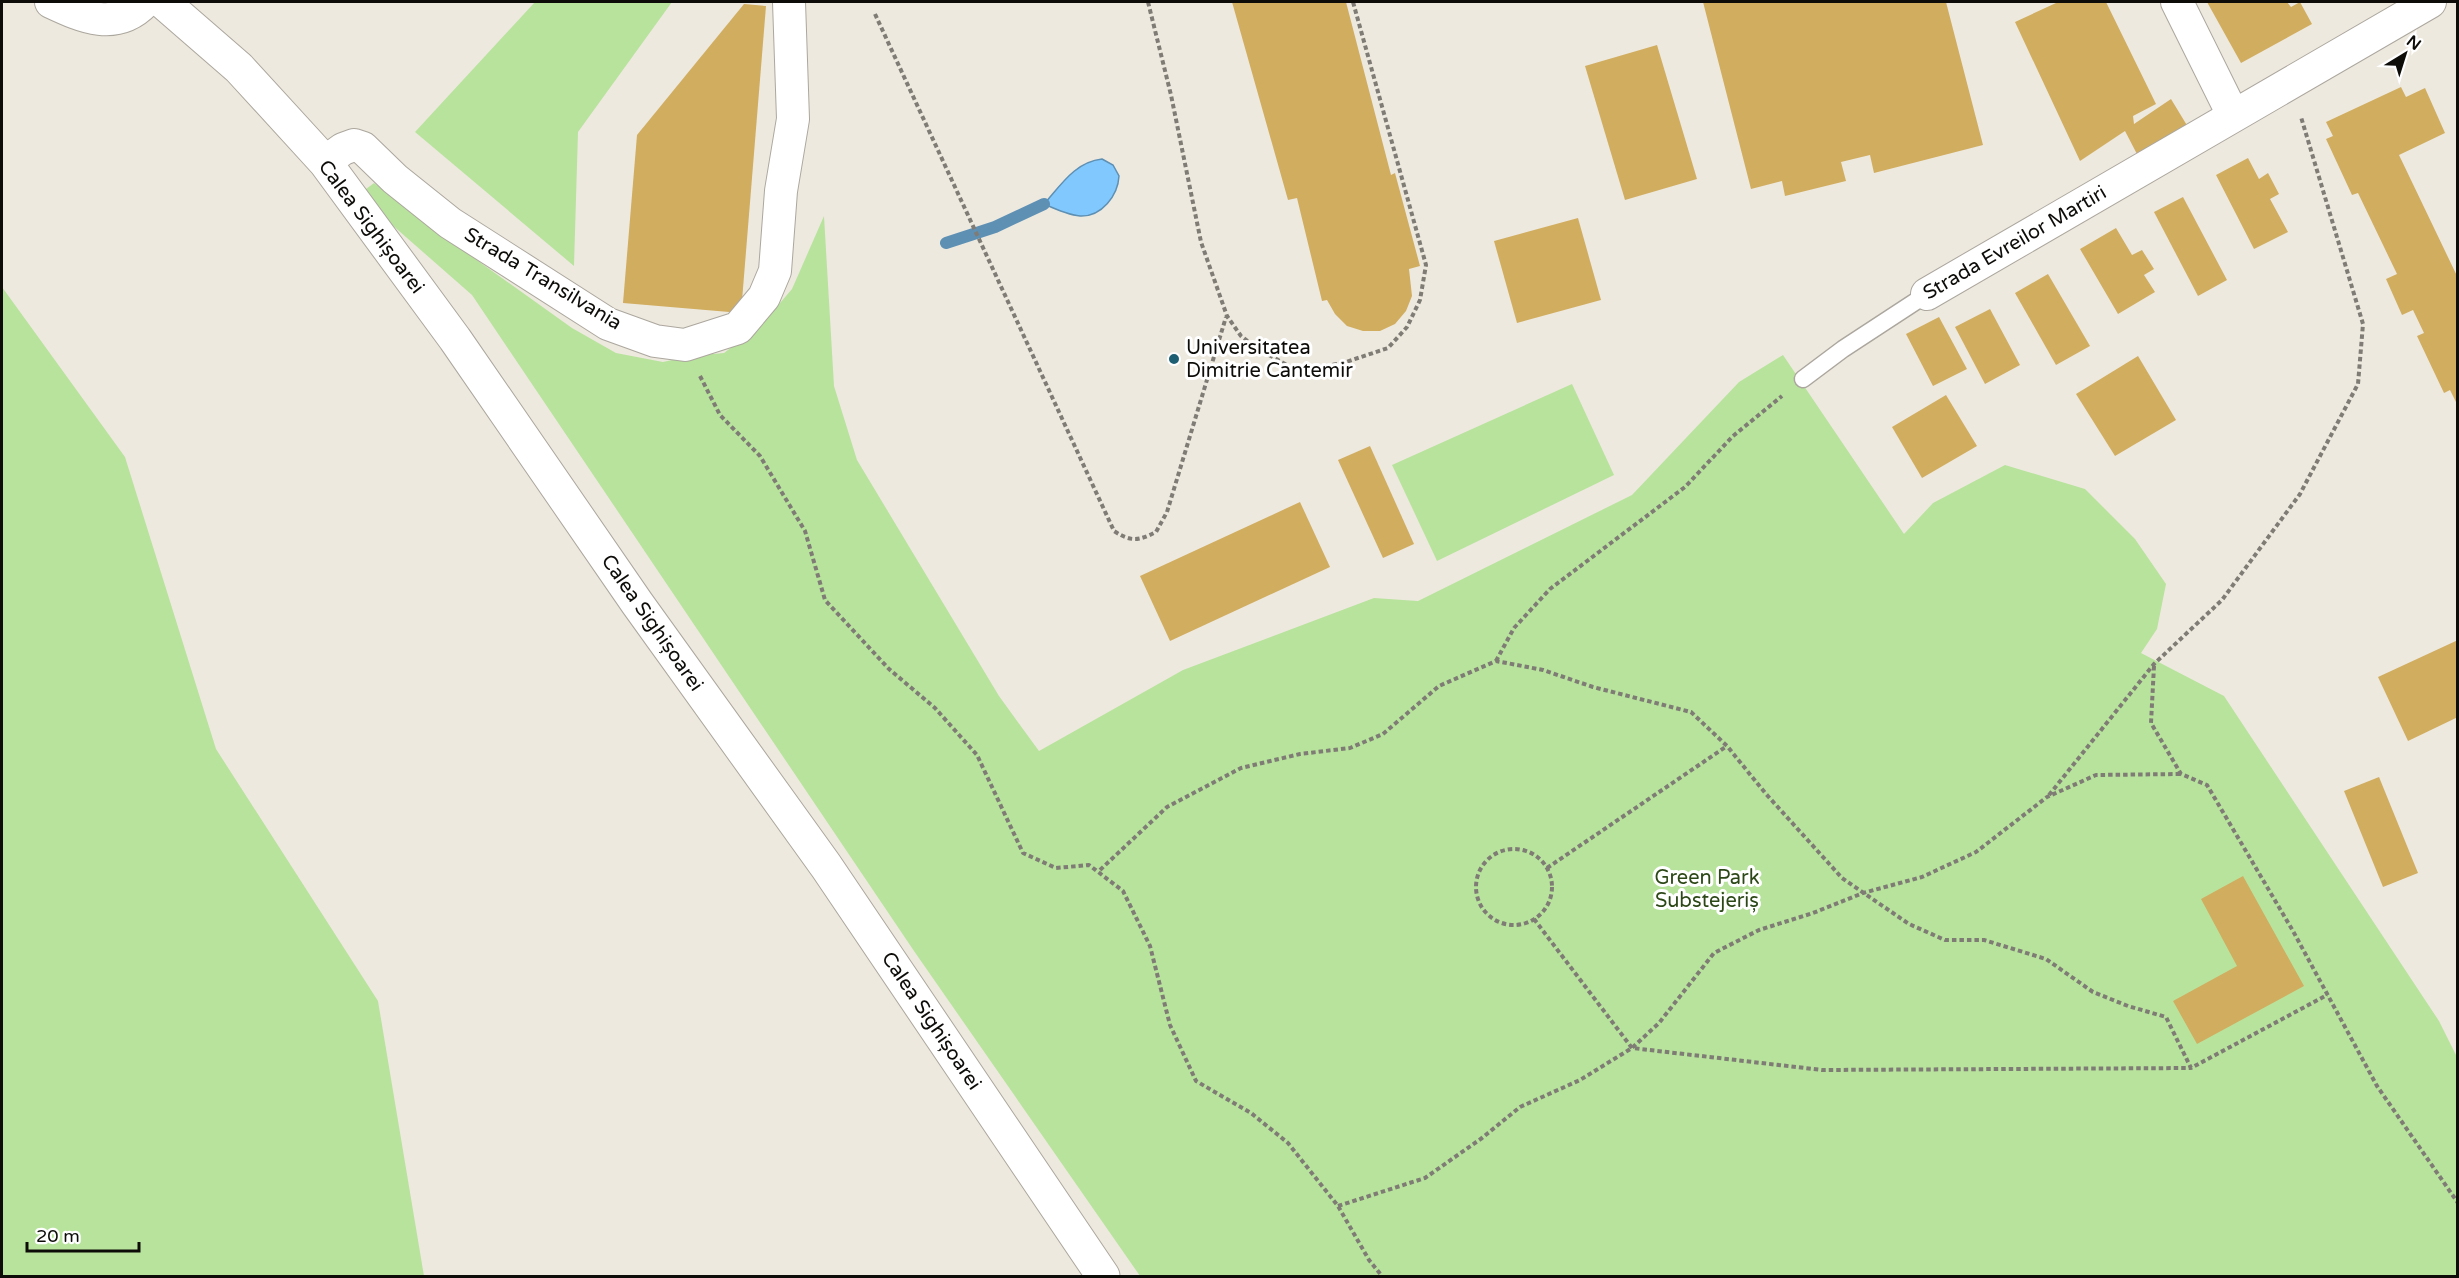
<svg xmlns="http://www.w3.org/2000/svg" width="2459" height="1278" viewBox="0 0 2459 1278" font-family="'Varela Round',sans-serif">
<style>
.green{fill:#b8e39d}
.water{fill:#81c8fe;stroke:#5e90b4;stroke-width:1.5}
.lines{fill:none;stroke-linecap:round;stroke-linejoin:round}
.stream{stroke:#5e90b4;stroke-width:12}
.building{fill:#d1ad60}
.service-casing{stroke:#aca79e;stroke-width:19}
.minor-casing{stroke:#aca79e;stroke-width:34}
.secondary-casing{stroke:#aca79e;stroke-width:35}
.path{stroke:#7f7c75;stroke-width:4;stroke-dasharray:4.5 3;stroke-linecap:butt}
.service{stroke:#fff;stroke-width:16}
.minor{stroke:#fff;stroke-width:32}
.secondary{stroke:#fff;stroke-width:33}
.poi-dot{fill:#1d5e73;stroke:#fff;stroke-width:2}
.labels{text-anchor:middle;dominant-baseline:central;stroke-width:6;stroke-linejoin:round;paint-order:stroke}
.street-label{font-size:20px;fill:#0d0c09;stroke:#fff}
.poi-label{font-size:20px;fill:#0d0c09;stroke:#fff;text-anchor:start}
.park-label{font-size:20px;fill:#2d4817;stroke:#fff}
</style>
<rect width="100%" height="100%" fill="#eee9df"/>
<!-- green -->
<g class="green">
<path d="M 535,2 L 672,2 L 578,132 L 574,266 L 415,132 Z"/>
<path d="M 374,183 L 422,221 L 572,328 L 616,353 L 663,362 L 690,356 L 724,353 L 762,324 L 792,289 L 824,216 L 834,386 L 857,460 L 999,696 L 1039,751 L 1183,670 L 1374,598 L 1418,601 L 1632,495 L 1739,382 L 1783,355 L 1904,534 L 1933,503 L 2005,465 L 2085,489 L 2135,539 L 2166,584 L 2157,629 L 2141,653 L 2224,696 L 2439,1021 L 2457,1057 L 2457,1276 L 1140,1276 L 914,951 L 472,295 L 358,195 Z"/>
<path d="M 2,287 L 125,457 L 216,749 L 378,1001 L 424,1276 L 2,1276 Z"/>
<path d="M 1572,384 L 1614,475 L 1437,561 L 1392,465 Z"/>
</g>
<!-- water -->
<path class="water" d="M 1102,159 L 1113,165 L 1119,176 C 1118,195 1102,217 1080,216 C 1068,215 1055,209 1044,204 C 1061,185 1075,162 1102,159 Z"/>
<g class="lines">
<!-- stream -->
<path class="stream" d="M 946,243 L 995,227 L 1044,204"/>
</g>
<!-- building -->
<g class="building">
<path d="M 1232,2 L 1346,2 L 1391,175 L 1395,173 L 1420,266 L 1409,269 L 1412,296 L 1406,311 L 1395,324 L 1380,331 L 1363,331 L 1347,326 L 1335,314 L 1327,300 L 1322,301 L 1297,198 L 1288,200 Z"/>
<path d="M 1703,2 L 1946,2 L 1983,145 L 1874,173 L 1870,155 L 1841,162 L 1846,181 L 1785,196 L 1782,181 L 1751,189 Z"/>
<path d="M 2056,2 L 2106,2 L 2156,104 L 2133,116 L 2134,124 L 2171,99 L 2188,127 L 2138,156 L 2125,131 L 2080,161 L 2015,22 L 2056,3 Z"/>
<path d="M 2207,2 L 2287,2 L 2291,7 L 2300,2 L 2312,24 L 2241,63 Z"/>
<path d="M 744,4 L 766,6 L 741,313 L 623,303 L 637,135 Z"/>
<path d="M 1657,45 L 1697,179 L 1625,200 L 1585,66 Z"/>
<path d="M 2401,87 L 2406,97 L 2425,88 L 2445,133 L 2399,155 L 2458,278 L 2458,406 L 2450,390 L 2444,393 L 2417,336 L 2424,333 L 2413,310 L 2402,315 L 2386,279 L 2397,274 L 2358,193 L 2352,195 L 2326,139 L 2333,136 L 2326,122 Z"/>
<path d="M 2248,158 L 2259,179 L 2268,173 L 2279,194 L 2270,199 L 2288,232 L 2254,249 L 2216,175 Z"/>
<path d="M 2183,197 L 2227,280 L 2198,296 L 2154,212 Z"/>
<path d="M 1578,218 L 1601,300 L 1517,323 L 1494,241 Z"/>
<path d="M 2116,228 L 2132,255 L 2142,250 L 2154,269 L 2144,275 L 2155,292 L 2118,314 L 2080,249 Z"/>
<path d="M 2048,274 L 2090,346 L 2056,365 L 2015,293 Z"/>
<path d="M 1990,309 L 2020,365 L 1985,384 L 1955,327 Z"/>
<path d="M 1939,317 L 1967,369 L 1933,386 L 1906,334 Z"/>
<path d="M 2138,356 L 2176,420 L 2115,456 L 2076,394 Z"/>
<path d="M 1946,395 L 1977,446 L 1922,478 L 1892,427 Z"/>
<path d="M 1370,446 L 1414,544 L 1383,558 L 1338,460 Z"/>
<path d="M 1300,502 L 1330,567 L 1170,641 L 1140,576 Z"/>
<path d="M 2458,640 L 2458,717 L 2408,741 L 2378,677 Z"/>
<path d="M 2379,777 L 2418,873 L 2383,887 L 2344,791 Z"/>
<path d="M 2243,876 L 2304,986 L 2197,1044 L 2173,1001 L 2237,966 L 2201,899 Z"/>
</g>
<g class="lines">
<defs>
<path id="service" d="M 1803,379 L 1843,349 L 1927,294"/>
<g id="minor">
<path d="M 51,2 C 83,17 116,32 145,2"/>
<path d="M 2177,2 L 2233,115"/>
<path d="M 325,162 L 343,149 L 354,145 L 363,148 L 395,179 L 450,223 L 608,324 L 655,341 L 685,345 L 738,328 L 764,297 L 775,271 L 781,191 L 793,119 L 789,2"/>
<path d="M 1927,294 L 2430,2"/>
</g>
<path id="secondary" d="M 163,2 L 239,68 L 325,162 L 455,339 L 637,603 L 826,866 L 1103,1276"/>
</defs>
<!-- service casing -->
<use href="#service" class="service-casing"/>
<!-- minor casing -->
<use href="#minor" class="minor-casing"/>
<!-- secondary casing -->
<use href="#secondary" class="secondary-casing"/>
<!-- path -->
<g class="path">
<path d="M 1148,2 L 1171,95 L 1201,242 L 1227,316 L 1241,336 L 1255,347 L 1292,368 L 1314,368 L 1343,363 L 1388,348 L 1407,327 L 1420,300 L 1426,265 L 1353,2"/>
<path d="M 875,14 L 1114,531 C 1131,542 1138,541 1156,532 L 1167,512 L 1226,317"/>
<path d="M 700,376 L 720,415 L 760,456 L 805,531 L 825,600 L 889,669 L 935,708 L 977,755 L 1023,853 L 1056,868 L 1089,865 L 1123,891 L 1150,946 L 1170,1025 L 1196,1081 L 1251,1113 L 1288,1143 L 1338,1206 L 1369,1260 L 1382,1276"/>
<path d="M 1496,661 L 1514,628 L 1550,589 L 1685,487 L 1733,436 L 1782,396"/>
<path d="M 2154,666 L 2151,723 L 2181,774 L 2207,785 L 2293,931 L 2377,1086 L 2458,1203"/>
<path d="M 2049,795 L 2154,664 L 2222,600 L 2300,494 L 2358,384 L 2363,324 L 2301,117"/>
<circle cx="1514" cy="887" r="38"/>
<path d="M 1547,868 L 1727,746"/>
<path d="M 1100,870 L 1167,807 L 1241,768 L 1300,754 L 1350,748 L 1383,734 L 1439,686 L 1496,661 L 1543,670 L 1593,687 L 1691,712 L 1727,746 L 1766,794 L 1842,878 L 1909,924 L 1945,940 L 1984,940 L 2046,959 L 2093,992 L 2128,1006 L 2166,1017 L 2191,1068 L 2327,995"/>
<path d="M 1534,919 L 1632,1048 L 1822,1070 L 2191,1068"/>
<path d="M 1338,1206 L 1425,1178 L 1482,1138 L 1520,1107 L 1580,1080 L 1632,1048 L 1659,1023 L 1714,953 L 1759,930 L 1813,913 L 1863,893 L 1922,877 L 1976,852 L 2047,797 L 2096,775 L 2181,774"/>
</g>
<!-- service -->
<use href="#service" class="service"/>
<!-- minor -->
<use href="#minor" class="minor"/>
<!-- secondary -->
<use href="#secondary" class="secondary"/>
</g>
<!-- markers -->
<circle class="poi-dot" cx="1174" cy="359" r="6"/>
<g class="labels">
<!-- street labels -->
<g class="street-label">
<text transform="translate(371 227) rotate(53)">Calea Sighișoarei</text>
<text transform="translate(2015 243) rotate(-30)">Strada Evreilor Martiri</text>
<text transform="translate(543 279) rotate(31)">Strada Transilvania</text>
<text transform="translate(652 623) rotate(55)">Calea Sighișoarei</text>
<text transform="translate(931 1021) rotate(56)">Calea Sighișoarei</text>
</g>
<!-- poi labels -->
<g class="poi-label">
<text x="1186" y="348">Universitatea<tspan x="1186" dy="23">Dimitrie Cantemir</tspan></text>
</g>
<!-- park labels -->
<g class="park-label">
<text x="1707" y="878">Green Park<tspan x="1707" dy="23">Substejeriș</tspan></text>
</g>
</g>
<!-- border -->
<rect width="2459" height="1278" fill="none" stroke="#0d0c09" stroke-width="6"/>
<!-- north arrow -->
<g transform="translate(2405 54) rotate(38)" stroke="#ffffff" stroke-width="4.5" paint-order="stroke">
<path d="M0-4.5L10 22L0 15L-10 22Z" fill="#0d0c09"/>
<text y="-9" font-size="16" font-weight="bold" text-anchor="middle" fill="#0d0c09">N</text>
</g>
<!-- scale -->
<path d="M27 1242v9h112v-9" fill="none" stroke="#0d0c09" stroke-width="3"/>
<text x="36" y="1242" font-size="18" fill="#0d0c09" stroke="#ffffff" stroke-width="4.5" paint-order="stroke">20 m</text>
</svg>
